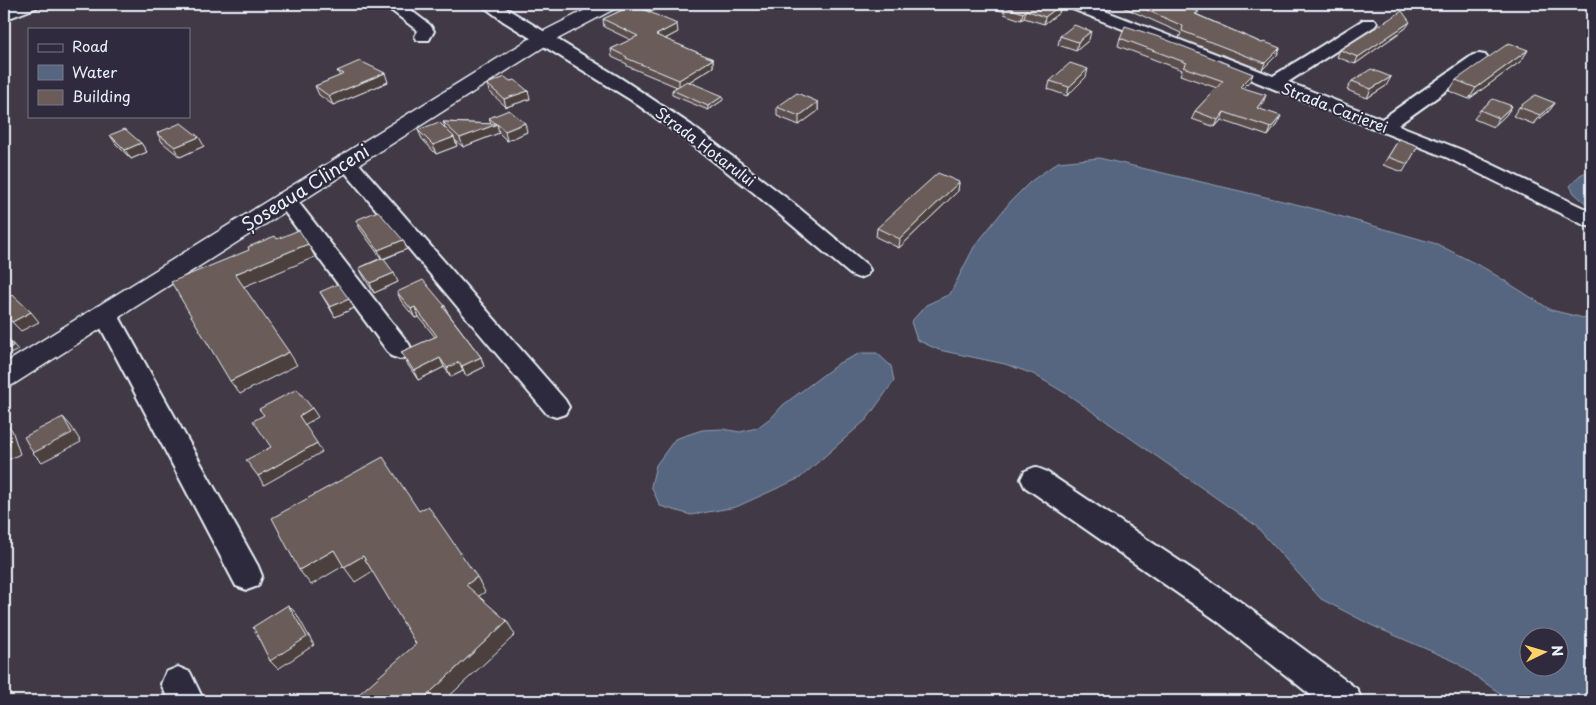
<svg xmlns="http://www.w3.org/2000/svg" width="1596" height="705" viewBox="0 0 1596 705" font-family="'Playpen Sans',sans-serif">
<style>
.water{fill:#566681;stroke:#909eb1;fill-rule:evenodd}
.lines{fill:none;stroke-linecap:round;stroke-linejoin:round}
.minor-casing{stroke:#e8f1f8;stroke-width:4}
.major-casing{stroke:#e8f1f8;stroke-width:3}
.minor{fill:#2f2a3d;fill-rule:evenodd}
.major{fill:#2f2a3d;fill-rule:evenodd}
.wall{fill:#5c4e4d;stroke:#e8f1f8}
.shaded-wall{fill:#4b403e;stroke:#e8f1f8}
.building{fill:#6b5b59;stroke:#e8f1f8}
.labels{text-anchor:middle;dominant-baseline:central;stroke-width:4;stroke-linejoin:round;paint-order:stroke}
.far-street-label{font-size:15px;fill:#e8f1f8;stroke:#2f2a3d}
.street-label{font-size:18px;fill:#e8f1f8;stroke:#2f2a3d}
</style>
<rect width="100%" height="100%" fill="#413945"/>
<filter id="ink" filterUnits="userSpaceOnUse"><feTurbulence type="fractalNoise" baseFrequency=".02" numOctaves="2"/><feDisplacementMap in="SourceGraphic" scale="10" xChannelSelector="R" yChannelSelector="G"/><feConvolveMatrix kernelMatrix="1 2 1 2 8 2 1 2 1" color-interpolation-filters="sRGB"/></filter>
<g filter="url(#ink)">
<!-- water -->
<g class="water">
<path d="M 1099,158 L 1304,206 L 1437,244 L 1486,269 L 1551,310 L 1592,320 L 1592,701 L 1511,701 L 1454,661 L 1373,626 L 1321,599 L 1255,525 L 1070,396 L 1033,374 L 1005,364 L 939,350 L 917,340 L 911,322 L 926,305 L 950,294 L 974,247 L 1010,202 L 1030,182 L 1058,162 ZM 1528,638 L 1558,638 L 1558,668 L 1528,668 Z"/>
<path d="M 1592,169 L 1592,209 L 1574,193 L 1570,186 L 1580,175 Z"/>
<path d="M 861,353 L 877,353 L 891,366 L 894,381 L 867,419 L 800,478 L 736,507 L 691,515 L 660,506 L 651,486 L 656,465 L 675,439 L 702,430 L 722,429 L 740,432 L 757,428 L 773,416 L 783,405 L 839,363 Z"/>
</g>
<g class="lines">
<defs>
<g id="minor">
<path d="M 18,4 L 40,4 L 38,7 L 4,20 L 4,9 Z"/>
<path d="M 373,4 L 404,5 L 430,25 L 434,31 L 429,40 L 417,40 L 415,36 L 418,31 L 392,11 L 375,7 Z"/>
<path d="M 480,4 L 499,4 L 622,79 L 691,125 L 793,203 L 867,265 L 870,270 L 867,275 L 859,278 L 851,275 L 753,192 L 677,133 L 631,100 L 503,21 Z"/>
<path d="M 1065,4 L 1087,4 L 1273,76 L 1363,20 L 1375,20 L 1377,23 L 1375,26 L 1288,82 L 1382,119 L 1473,55 L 1479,54 L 1485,55 L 1488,59 L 1485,63 L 1398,125 L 1462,150 L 1592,212 L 1592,227 L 1584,225 L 1448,158 L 1067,7 Z"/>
<path d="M 346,155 L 353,157 L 565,400 L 569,407 L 565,414 L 556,417 L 547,414 L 339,165 L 336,161 L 339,157 Z"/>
<path d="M 285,193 L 292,194 L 409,344 L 412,350 L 409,356 L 400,359 L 391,356 L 275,199 L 278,194 Z"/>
<path d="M 105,305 L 113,307 L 117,313 L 258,566 L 262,576 L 258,586 L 247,590 L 236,586 L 93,313 L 97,307 Z"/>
<path d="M 1035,467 L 1045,471 L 1238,600 L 1357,689 L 1362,701 L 1318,701 L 1216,620 L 1025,487 L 1021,479 L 1025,471 Z"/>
<path d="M 178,667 L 190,672 L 204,701 L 169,701 L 161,684 L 166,672 Z"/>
</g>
<path id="major" d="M 597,4 L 619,4 L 616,8 L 550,43 L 14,384 L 4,388 L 4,364 L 536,35 Z"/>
</defs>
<!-- minor casing -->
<use href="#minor" class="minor-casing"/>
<!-- major casing -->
<use href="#major" class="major-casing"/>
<!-- minor -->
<use href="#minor" class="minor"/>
<!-- major -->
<use href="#major" class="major"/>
</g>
<!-- wall -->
<g class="wall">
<path d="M 630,4 L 667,4 L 651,12 L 638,7 L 678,32 L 665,39 L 713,59 L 713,67 L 689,82 L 723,100 L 708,110 L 672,95 L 672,90 L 677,87 L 627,66 L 627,64 L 612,57 L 611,49 L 631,40 L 604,27 L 603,19 L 633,5 Z"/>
<path d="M 980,4 L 1056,4 L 1061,5 L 1059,13 L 1044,24 L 1024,18 L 1021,20 L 1004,14 L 1005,12 Z"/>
<path d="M 1116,4 L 1188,4 L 1185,6 L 1198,15 L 1262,43 L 1280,48 L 1277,55 L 1262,70 L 1179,38 L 1181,33 Z"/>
<path d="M 1406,28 L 1355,64 L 1337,57 L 1340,50 Z"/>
<path d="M 1060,36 L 1089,40 L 1076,51 L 1058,45 Z"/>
<path d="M 1120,38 L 1253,74 L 1250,81 L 1243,88 L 1263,103 L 1259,109 L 1277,124 L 1268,136 L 1221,120 L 1215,127 L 1192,119 L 1195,111 L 1217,88 L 1180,75 L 1182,70 L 1118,46 Z"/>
<path d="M 1528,50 L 1521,61 L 1469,99 L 1449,91 L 1456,80 Z"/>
<path d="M 337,71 L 388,82 L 333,105 L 319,95 L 315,86 L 340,76 Z"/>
<path d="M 1086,77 L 1067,96 L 1048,89 L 1050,81 Z"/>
<path d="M 510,81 L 528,91 L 530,99 L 506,107 L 489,91 L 487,84 Z"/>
<path d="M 1352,81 L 1386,86 L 1367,98 L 1347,90 Z"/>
<path d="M 818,102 L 818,111 L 799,125 L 777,116 L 777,107 Z"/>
<path d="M 1555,103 L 1549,111 L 1533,124 L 1513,116 L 1519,107 Z"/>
<path d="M 1512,106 L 1506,115 L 1493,127 L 1474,119 L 1480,110 Z"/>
<path d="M 489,118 L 527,132 L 507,141 L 499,133 L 463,147 L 455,140 L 457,146 L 436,154 L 422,139 L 418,130 L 445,127 L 443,122 L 491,124 Z"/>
<path d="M 157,133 L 204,146 L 180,157 L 162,142 Z"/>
<path d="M 110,135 L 141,143 L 147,152 L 131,159 L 116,144 Z"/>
<path d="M 1399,139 L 1418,146 L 1403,172 L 1383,165 Z"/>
<path d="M 959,182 L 958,191 L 899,248 L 876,237 L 877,228 Z"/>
<path d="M 356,220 L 403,240 L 407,249 L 384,259 L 398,282 L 374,293 L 364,277 L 359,268 L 381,258 L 360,229 Z"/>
<path d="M 320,292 L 349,299 L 354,308 L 335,317 Z"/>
<path d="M 397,292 L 445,306 L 448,313 L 481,357 L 484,367 L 466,376 L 463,371 L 451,377 L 444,367 L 418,380 L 406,362 L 401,352 L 435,337 L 419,317 L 415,318 L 401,301 Z"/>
</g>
<!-- shaded-wall -->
<g class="shaded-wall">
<path d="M 654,4 L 667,4 L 651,12 L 650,6 Z"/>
<path d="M 1061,5 L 1059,13 L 1044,24 L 1045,17 Z"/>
<path d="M 1026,10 L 1024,18 L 1021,20 L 1023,13 Z"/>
<path d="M 1410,22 L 1406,28 L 1355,64 L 1358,57 Z"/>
<path d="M 677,24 L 678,32 L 657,43 L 656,35 Z"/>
<path d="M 1091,31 L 1089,40 L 1076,51 L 1078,42 Z"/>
<path d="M 1280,48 L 1277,55 L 1262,70 L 1265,63 Z"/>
<path d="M 1528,50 L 1521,61 L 1469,99 L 1476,88 Z"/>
<path d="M 713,59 L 713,67 L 679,88 L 679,80 Z"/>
<path d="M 1088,69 L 1086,77 L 1067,96 L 1069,87 Z"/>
<path d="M 385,73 L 388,82 L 333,105 L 329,96 Z"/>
<path d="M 1253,74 L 1250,81 L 1237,94 L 1240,87 Z"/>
<path d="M 1391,77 L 1386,86 L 1367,98 L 1371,89 Z"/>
<path d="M 528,91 L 530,99 L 506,107 L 504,99 Z"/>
<path d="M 1266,95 L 1263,103 L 1254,116 L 1257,108 Z"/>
<path d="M 723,96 L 723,100 L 708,110 L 708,106 Z"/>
<path d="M 818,102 L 818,111 L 799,125 L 799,116 Z"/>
<path d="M 1555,103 L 1549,111 L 1533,124 L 1540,115 Z"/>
<path d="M 1512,106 L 1506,115 L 1493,127 L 1499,118 Z"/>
<path d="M 1224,112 L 1221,120 L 1215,127 L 1218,120 Z"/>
<path d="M 1281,116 L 1277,124 L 1268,136 L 1271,128 Z"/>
<path d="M 525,123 L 527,132 L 507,141 L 505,131 Z"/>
<path d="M 497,124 L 499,133 L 463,147 L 460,138 Z"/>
<path d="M 199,137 L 204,146 L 180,157 L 175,147 Z"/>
<path d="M 454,137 L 457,146 L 436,154 L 433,145 Z"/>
<path d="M 141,143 L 147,152 L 131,159 L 125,150 Z"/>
<path d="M 959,182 L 958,191 L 899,248 L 900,239 Z"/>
<path d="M 403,240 L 407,249 L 382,259 L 378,250 Z"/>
<path d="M 308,244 L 315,257 L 243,287 L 235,274 Z"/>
<path d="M 394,273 L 398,282 L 374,293 L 370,283 Z"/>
<path d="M 349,299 L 354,308 L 335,317 L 330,307 Z"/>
<path d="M 415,307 L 419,317 L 415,318 L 411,309 Z"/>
<path d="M 31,312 L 39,322 L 21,331 L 12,322 Z"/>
<path d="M 4,334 L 18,350 L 4,357 Z"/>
<path d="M 289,352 L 297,365 L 240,394 L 230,381 Z"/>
<path d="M 481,357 L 484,367 L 466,376 L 462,366 Z"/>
<path d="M 440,358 L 444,367 L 418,380 L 414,371 Z"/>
<path d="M 459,362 L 463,371 L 451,377 L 447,368 Z"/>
<path d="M 312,408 L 318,417 L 304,425 L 299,416 Z"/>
<path d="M 63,417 L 71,426 L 81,442 L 42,462 L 33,453 Z"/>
<path d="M 4,422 L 12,430 L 20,454 L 4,462 Z"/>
<path d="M 317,443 L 322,452 L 264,485 L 258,476 Z"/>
<path d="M 334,550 L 345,565 L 311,585 L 299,570 Z"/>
<path d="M 363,556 L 373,571 L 355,582 L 344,567 Z"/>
<path d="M 477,577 L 485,592 L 474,599 L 466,585 Z"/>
<path d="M 288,605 L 296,613 L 314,645 L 278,669 L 270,661 Z"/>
<path d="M 507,621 L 515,635 L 444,701 L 421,701 Z"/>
</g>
<!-- building -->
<g class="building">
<path d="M 645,4 L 654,4 L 650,6 Z"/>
<path d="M 1004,4 L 1056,4 L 1061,5 L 1045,17 L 1026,10 L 1023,13 L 1006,7 L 1008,5 Z"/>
<path d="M 1133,4 L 1180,4 L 1199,12 L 1195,14 L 1262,43 L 1265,42 L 1280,48 L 1265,63 L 1182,31 L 1183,26 Z"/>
<path d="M 633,5 L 677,24 L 656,35 L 713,59 L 679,80 L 626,58 L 627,57 L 611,49 L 638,36 L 603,19 Z"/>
<path d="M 1402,11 L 1410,22 L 1358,57 L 1340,50 Z"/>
<path d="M 1074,25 L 1091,31 L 1078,42 L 1060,36 Z"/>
<path d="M 1125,26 L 1162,38 L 1253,74 L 1240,87 L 1266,95 L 1257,108 L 1281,116 L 1271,128 L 1224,112 L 1218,120 L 1195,111 L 1223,81 L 1183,67 L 1187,63 L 1120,38 Z"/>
<path d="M 1509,43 L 1528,50 L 1476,88 L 1456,80 Z"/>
<path d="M 360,61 L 385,73 L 329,96 L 315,86 L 344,74 L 337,71 Z"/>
<path d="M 1070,63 L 1088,69 L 1069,87 L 1050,81 Z"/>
<path d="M 1371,69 L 1391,77 L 1371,89 L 1352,81 Z"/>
<path d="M 505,77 L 510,81 L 515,80 L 528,91 L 504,99 L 487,84 Z"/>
<path d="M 687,81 L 723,96 L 708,106 L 672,90 Z"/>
<path d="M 797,93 L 818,102 L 799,116 L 777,107 Z"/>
<path d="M 1535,95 L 1555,103 L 1540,115 L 1519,107 Z"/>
<path d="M 1493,99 L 1512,106 L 1499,118 L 1480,110 Z"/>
<path d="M 509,110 L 525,123 L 505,131 L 497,124 L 460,138 L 443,122 L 496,124 L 489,118 Z"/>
<path d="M 439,122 L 454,137 L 433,145 L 418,130 Z"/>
<path d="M 181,123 L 199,137 L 175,147 L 157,133 Z"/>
<path d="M 125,129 L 141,143 L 125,150 L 110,135 Z"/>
<path d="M 1399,139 L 1418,146 L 1408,164 L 1388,157 Z"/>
<path d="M 938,173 L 959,182 L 900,239 L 877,228 Z"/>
<path d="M 378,211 L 403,240 L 378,250 L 356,220 Z"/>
<path d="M 299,230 L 308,244 L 235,274 L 289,352 L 230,381 L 171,282 L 249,250 L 248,247 L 275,236 L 277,239 Z"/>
<path d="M 383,258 L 394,273 L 370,283 L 359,268 Z"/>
<path d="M 423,280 L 445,306 L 443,307 L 481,357 L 462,366 L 459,362 L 447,368 L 440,358 L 414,371 L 401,352 L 437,336 L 415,307 L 411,309 L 397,292 Z"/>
<path d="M 338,284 L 349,299 L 330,307 L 320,292 Z"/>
<path d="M 13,295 L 31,312 L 12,322 L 4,313 L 4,299 Z"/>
<path d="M 4,334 L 13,346 L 4,350 Z"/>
<path d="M 297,389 L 312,408 L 299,416 L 317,443 L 258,476 L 246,460 L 271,447 L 253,421 L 264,415 L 259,409 Z"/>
<path d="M 63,417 L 72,433 L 33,453 L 24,437 Z"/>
<path d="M 4,425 L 10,445 L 4,448 Z"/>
<path d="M 383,457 L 419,511 L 428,506 L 477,577 L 466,585 L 507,621 L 421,701 L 351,701 L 416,644 L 363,556 L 344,567 L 334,550 L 299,570 L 272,518 Z"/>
<path d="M 288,605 L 307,637 L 270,661 L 253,627 Z"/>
</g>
</g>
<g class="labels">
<!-- far-street labels -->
<g class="far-street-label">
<text transform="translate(1335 107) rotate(21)">Strada Carierei</text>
<text transform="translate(706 146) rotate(37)">Strada Hotarului</text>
</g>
<!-- street labels -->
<g class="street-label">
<text transform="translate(305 187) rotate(-32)">Șoseaua Clinceni</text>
</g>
</g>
<!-- margin -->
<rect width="1596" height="705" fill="none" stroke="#2f2a3d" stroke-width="20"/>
<rect x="10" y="10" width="1576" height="685" fill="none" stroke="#e8f1f8" stroke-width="2" filter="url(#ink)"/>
<!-- legend -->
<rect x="28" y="28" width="162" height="90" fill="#2f2a3d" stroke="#797a88"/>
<rect x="38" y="44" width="25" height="8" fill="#2f2a3d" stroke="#797a88"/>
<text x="72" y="52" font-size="15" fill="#e8f1f8">Road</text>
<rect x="38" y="65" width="25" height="15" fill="#566681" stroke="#797a88"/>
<text x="72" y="78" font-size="15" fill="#e8f1f8">Water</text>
<rect x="38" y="90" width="25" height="15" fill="#6b5b59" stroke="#797a88"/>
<text x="72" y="102" font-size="15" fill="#e8f1f8">Building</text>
<!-- north arrow -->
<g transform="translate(1544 652) rotate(85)"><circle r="24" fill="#2f2a3d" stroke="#797a88"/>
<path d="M0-4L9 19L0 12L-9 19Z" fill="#ffd166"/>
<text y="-8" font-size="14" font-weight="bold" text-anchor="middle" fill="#e8f1f8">N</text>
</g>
</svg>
